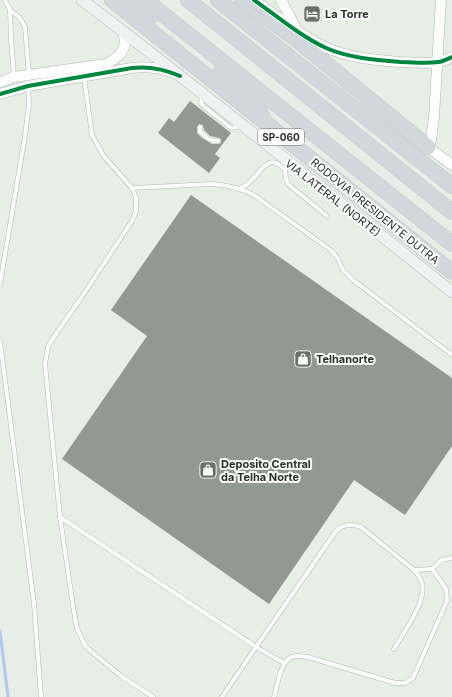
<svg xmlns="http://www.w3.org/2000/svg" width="452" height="697" viewBox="0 0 452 697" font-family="Inter,sans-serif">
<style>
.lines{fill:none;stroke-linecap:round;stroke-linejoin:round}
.stream{stroke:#afc8f3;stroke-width:3}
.building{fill:#929892;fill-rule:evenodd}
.service-casing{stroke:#b2b8b2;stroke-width:5}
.tertiary-casing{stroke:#b2b8b2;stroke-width:11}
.secondary-casing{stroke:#b2b8b2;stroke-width:12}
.motorway-casing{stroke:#c7cbc7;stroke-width:16}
.service{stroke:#fbfcfb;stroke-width:4}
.tertiary{stroke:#fbfcfb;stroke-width:10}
.secondary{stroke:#eff1f3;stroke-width:11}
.motorway{stroke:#d2d7de;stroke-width:15}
.cycleway-casing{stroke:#fff;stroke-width:6}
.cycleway{stroke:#00873e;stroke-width:4}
.labels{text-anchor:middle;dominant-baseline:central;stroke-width:4;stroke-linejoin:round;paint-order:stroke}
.shield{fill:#fff;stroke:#686d68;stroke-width:1}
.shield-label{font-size:10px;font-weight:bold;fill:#282e28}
.poi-label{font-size:11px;font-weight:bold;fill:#282e28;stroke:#fff;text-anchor:start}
.street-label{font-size:11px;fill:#282e28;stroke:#fff}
</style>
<rect width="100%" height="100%" fill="#e6eee6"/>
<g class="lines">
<!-- stream -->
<path class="stream" d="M 0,631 L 8,697"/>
</g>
<!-- building -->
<g class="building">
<path d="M 190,101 L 231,133 L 215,154 L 220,158 L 209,173 L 158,133 L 169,118 L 174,122 ZM 199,124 L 203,125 L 204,130 L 210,136 L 220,138 L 221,140 L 221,143 L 218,144 L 212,144 L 202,138 L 197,133 L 197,127 Z"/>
<path d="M 191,195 L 452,378 L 452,446 L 405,515 L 354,480 L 269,604 L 62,459 L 147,336 L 111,310 Z"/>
</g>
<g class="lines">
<defs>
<g id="service">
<path d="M 5,0 L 10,10 L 11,39 L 14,76"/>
<path d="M 10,10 L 20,18 L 25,27 L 29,75"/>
<path d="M 84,77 L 92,135 L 103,155 L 132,188 L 136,197 L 136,211 L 132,221 L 81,298 L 51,341 L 48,347 L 45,364 L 60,517 L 73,606 L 77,629 L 86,647 L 121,676 L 153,697"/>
<path d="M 202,95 L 201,104 L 231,128 L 241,126"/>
<path d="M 200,127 L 200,132 C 206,137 210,142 218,141"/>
<path d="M 132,188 L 212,184 C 228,185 240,188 254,195 L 332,251 L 338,259 L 343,270 L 353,280 L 452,355"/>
<path d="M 241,188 C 259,181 266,147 285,170 L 286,179 L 289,185 L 327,216"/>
<path d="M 0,284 L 25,136 L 29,104 L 28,86"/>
<path d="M 0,341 L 34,604 L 41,697"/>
<path d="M 60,517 L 256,647 L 284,663"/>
<path d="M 414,570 L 432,569"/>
<path d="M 222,697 L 256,647 L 336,531 C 343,524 352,524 361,527 L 414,570 C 417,574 421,578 422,583 C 427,602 403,633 394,649"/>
<path d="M 274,697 C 278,685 280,658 295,656 C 299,655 304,657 308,657 L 395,683 L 405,683 L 413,678 L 447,601 L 446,589 L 432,569 L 442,560 L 452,558"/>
</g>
<g id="tertiary">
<path d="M 281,0 L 296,28"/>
<path d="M 441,0 L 434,117 L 431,140 L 428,147 L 452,165"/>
<path d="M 258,3 C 280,18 301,36 325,47 C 348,58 375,60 400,62 C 412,62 426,64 437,62 C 442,62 447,59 452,57"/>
<path d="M 0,82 L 14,77 L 106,64 C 120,57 130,47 122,31"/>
<path d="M 0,94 L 28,86 L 132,68 C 147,66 160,68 174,73"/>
</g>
<path id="secondary" d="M 82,0 C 207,95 329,194 452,292"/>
<g id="motorway">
<path d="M 112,0 L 452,272"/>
<path d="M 131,0 L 151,16"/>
<path d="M 145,0 L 452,244"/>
<path d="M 188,0 L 452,212"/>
<path d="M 218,0 L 452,186"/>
<path d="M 242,0 L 296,39 L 428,147"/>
<path d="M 220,73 L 250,97 L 262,115"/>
</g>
</defs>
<!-- service casing -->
<use href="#service" class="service-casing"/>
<!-- tertiary casing -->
<use href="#tertiary" class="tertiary-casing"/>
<!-- secondary casing -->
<use href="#secondary" class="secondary-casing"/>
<!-- motorway casing -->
<use href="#motorway" class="motorway-casing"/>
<!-- service -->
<use href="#service" class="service"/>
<!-- tertiary -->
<use href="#tertiary" class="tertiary"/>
<!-- secondary -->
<use href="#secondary" class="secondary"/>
<!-- motorway -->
<use href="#motorway" class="motorway"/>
<defs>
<g id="cycleway">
<path d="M 254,0 C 277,16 300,36 326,48 C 349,58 375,60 401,62 C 412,62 426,64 438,62 C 442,62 447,59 452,57"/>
<path d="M 0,94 L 28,86 L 132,68 C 150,66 164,69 180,76"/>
</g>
</defs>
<!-- cycleway casing -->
<use href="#cycleway" class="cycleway-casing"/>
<!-- cycleway -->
<use href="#cycleway" class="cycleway"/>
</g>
<!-- icons -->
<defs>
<symbol id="hotel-square" viewBox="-11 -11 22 22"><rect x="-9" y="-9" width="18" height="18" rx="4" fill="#6a716a" stroke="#fff"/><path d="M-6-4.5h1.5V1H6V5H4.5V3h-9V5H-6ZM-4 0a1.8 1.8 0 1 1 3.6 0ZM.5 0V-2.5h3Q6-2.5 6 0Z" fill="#fff"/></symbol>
<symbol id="shop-square" viewBox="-11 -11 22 22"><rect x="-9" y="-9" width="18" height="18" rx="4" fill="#6a716a" stroke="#fff"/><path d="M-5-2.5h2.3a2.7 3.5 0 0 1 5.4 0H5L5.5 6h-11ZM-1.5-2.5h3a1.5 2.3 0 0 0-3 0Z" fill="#fff"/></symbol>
</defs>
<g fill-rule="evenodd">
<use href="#hotel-square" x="302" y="4" width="20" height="20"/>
<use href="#shop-square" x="293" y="349" width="20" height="20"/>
<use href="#shop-square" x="198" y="460" width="20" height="20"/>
</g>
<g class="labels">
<!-- shield labels -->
<rect class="shield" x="258" y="129" width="46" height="16" rx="3"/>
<g class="shield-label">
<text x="281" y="137">SP-060</text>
</g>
<!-- poi labels -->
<g class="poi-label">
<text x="325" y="14">La Torre</text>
<text x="316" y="359">Telhanorte</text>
<text x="221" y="464">Deposito Central<tspan x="221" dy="13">da Telha Norte</tspan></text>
</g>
<!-- street labels -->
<g class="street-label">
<text transform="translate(333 198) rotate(38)">VIA LATERAL (NORTE)</text>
<text transform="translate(375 211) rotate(39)">RODOVIA PRESIDENTE DUTRA</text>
</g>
</g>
</svg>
